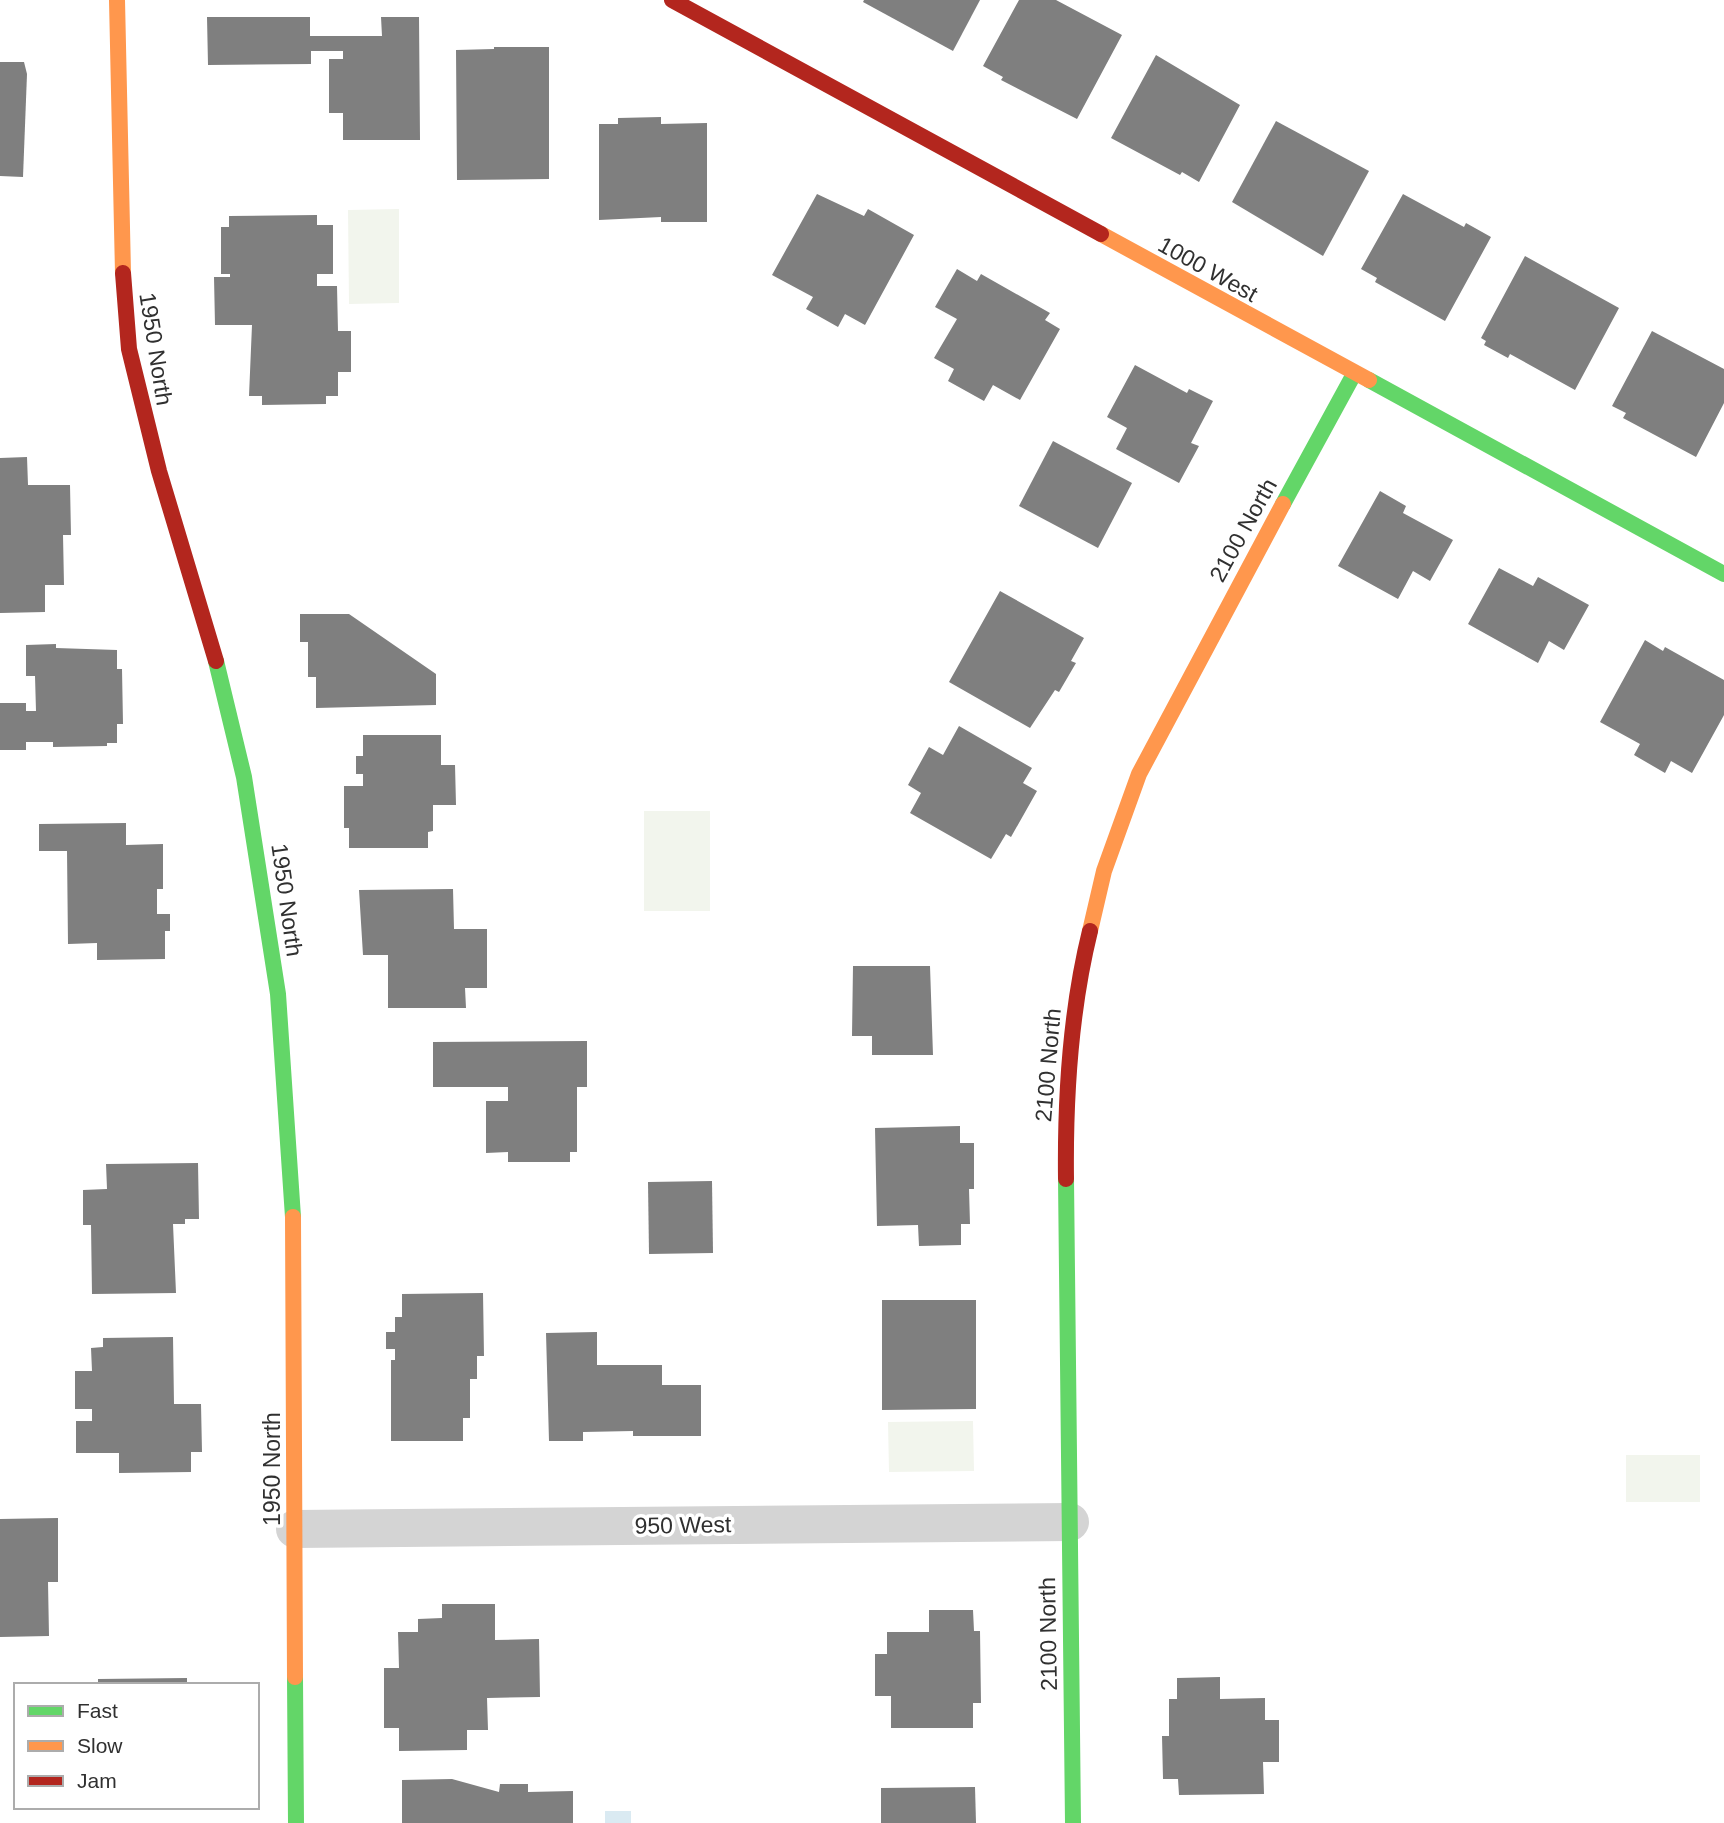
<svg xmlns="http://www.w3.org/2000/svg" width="1724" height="1823" viewBox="0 0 1724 1823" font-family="Arial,sans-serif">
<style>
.green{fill:#f2f5ed}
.water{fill:#daeaf2}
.building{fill:#7f7f7f}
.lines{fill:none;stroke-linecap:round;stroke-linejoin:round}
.street{stroke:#d4d4d4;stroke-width:38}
.fast{stroke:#63d668;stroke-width:16}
.slow{stroke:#ff974d;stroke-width:16}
.jam{stroke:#b3261e;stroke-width:16}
.labels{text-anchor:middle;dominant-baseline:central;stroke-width:7;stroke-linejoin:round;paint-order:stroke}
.street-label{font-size:23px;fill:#303030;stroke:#fff}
</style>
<rect width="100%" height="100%" fill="#fff"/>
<!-- green -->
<g class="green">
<path d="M 399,209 L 399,303 L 349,304 L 348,210 Z"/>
<rect x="644" y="811" width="66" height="100"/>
<path d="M 973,1421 L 974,1471 L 889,1472 L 888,1422 Z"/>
<rect x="1626" y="1455" width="74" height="47"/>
</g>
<!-- water -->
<rect class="water" x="605" y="1811" width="26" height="12"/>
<!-- building -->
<g class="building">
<path d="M 864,0 L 980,0 L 953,51 L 863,2 Z"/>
<path d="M 1019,0 L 1056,0 L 1122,35 L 1077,119 L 1001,80 L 1003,77 L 983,66 Z"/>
<path d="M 207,17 L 310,17 L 310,36 L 382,36 L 381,17 L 419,17 L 420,140 L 343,140 L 343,113 L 329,113 L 329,59 L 343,59 L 343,51 L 311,51 L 311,64 L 208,65 Z"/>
<path d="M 494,47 L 549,47 L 549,179 L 457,180 L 456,50 L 494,49 Z"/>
<path d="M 1156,55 L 1240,105 L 1199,182 L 1182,172 L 1180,175 L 1111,138 Z"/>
<path d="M 0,62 L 24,62 L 27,74 L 23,177 L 0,176 Z"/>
<path d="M 661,117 L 661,124 L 707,123 L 707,222 L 661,222 L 661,217 L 599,220 L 599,124 L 618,124 L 618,118 Z"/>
<path d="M 1276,121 L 1369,171 L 1323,256 L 1232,202 Z"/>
<path d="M 817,194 L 864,216 L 868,209 L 914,235 L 865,325 L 845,314 L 838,327 L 806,309 L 813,297 L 772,275 Z"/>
<path d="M 1403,194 L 1464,227 L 1466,223 L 1491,237 L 1445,321 L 1375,282 L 1377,278 L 1361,269 Z"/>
<path d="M 317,215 L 317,225 L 333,225 L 333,274 L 317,274 L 317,286 L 337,286 L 338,331 L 351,331 L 351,372 L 338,372 L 338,396 L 326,396 L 326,404 L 262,405 L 262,396 L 249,396 L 252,325 L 215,325 L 214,277 L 230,277 L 230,274 L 221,274 L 221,227 L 229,227 L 229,216 Z"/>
<path d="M 1525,256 L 1619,308 L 1575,390 L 1510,354 L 1508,358 L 1484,345 L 1486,341 L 1481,338 Z"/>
<path d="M 957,269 L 977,281 L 981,274 L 1050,313 L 1045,320 L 1060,329 L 1020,400 L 993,385 L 984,401 L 948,381 L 954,369 L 934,358 L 957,319 L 935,307 Z"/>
<path d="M 1652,331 L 1724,369 L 1724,403 L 1696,457 L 1623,418 L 1626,413 L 1612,406 Z"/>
<path d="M 1135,365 L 1187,393 L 1189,389 L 1213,401 L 1191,443 L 1199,446 L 1179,483 L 1116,449 L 1127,428 L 1107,417 Z"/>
<path d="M 1053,441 L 1132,483 L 1098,548 L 1019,506 Z"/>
<path d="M 27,457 L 28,485 L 70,485 L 71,535 L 63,535 L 64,585 L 45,585 L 45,612 L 0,613 L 0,458 Z"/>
<path d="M 1380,491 L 1406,506 L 1403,513 L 1453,540 L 1430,581 L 1413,571 L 1398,599 L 1338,566 Z"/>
<path d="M 1499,568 L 1533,586 L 1538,577 L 1589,605 L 1564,650 L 1549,641 L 1538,663 L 1468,624 Z"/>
<path d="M 1000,591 L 1084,638 L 1071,661 L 1076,663 L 1059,692 L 1055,690 L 1030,728 L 949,682 Z"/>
<path d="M 300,614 L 349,614 L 436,674 L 436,705 L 316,708 L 316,677 L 308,677 L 308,642 L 300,642 Z"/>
<path d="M 1645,640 L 1663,651 L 1665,647 L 1724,680 L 1724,715 L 1692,773 L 1671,761 L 1665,773 L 1634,755 L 1640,744 L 1600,722 Z"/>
<path d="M 56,644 L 56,648 L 117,650 L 117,669 L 122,669 L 123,724 L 117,724 L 117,743 L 107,743 L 107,746 L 53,747 L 53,742 L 26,742 L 26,750 L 0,750 L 0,703 L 26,703 L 26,711 L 36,711 L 35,676 L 26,676 L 26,645 Z"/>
<path d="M 959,726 L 1032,768 L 1023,783 L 1037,791 L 1011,837 L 1006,834 L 991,859 L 910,813 L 921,793 L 908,785 L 929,747 L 943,755 Z"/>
<path d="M 363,735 L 441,735 L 441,765 L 455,765 L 456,805 L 433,805 L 433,831 L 428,832 L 428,848 L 349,848 L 349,828 L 344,828 L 344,786 L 363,786 L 363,774 L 356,774 L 356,756 L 363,756 Z"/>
<path d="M 126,823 L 126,845 L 163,844 L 163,889 L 157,889 L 157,914 L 170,914 L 170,931 L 165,931 L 165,959 L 97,960 L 97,943 L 68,944 L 67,851 L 39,851 L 39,824 Z"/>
<path d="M 453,889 L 454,929 L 487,929 L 487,988 L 465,988 L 466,1008 L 388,1008 L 388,955 L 363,955 L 359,890 Z"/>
<path d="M 853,966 L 930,966 L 933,1055 L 872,1055 L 872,1036 L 852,1036 Z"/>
<path d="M 587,1041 L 587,1087 L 577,1087 L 577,1152 L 570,1152 L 570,1162 L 508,1162 L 508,1152 L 486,1153 L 486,1101 L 508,1101 L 508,1087 L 433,1087 L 433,1042 Z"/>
<path d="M 960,1126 L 960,1143 L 974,1143 L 974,1189 L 969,1189 L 970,1224 L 961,1224 L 961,1245 L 919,1246 L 918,1225 L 877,1226 L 875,1128 Z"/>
<path d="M 198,1163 L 199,1219 L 185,1219 L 185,1224 L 173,1224 L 176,1293 L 92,1294 L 91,1225 L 83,1225 L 83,1190 L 107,1189 L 106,1164 Z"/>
<path d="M 712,1181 L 713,1253 L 649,1254 L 648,1182 Z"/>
<path d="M 483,1293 L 484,1356 L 477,1356 L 477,1379 L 470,1379 L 470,1418 L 463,1418 L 463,1441 L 391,1441 L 391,1360 L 395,1360 L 395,1349 L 386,1349 L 386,1332 L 395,1332 L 395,1317 L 402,1317 L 402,1294 Z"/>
<path d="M 882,1300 L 976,1300 L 976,1409 L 882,1410 Z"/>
<path d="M 597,1332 L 597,1365 L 662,1365 L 662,1385 L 701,1385 L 701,1436 L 633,1436 L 633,1431 L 583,1432 L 583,1441 L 549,1441 L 546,1333 Z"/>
<path d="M 173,1337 L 174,1404 L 201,1404 L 202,1452 L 191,1452 L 191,1472 L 119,1473 L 119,1453 L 76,1453 L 76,1421 L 92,1421 L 92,1409 L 75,1409 L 75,1371 L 92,1371 L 91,1348 L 103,1347 L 103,1338 Z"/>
<path d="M 58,1518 L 58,1582 L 48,1582 L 49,1636 L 0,1637 L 0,1519 Z"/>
<path d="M 442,1604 L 495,1604 L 495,1640 L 539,1639 L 540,1697 L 487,1698 L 488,1730 L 467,1730 L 467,1750 L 399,1751 L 399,1728 L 384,1728 L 384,1668 L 399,1668 L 398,1632 L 418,1632 L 418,1619 L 442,1618 Z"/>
<path d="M 929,1610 L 973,1610 L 974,1631 L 980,1631 L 981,1703 L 973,1703 L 973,1728 L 891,1728 L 891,1696 L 875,1696 L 875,1654 L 887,1654 L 887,1632 L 929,1632 Z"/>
<path d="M 1220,1677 L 1220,1699 L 1265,1698 L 1265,1720 L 1279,1720 L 1279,1762 L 1263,1762 L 1264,1794 L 1179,1795 L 1178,1779 L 1163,1779 L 1162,1736 L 1169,1736 L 1169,1699 L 1177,1699 L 1177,1678 Z"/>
<path d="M 187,1678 L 187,1685 L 98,1685 L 98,1679 Z"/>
<path d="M 452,1779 L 499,1792 L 500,1784 L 528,1784 L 528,1792 L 573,1791 L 573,1823 L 402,1823 L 402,1780 Z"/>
<path d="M 975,1787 L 976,1823 L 881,1823 L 881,1788 Z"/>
</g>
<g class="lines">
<!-- street -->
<path class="street" d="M 295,1529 L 1070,1522"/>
<!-- fast -->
<g class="fast">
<path d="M 1369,380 L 1724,574"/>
<path d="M 1283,504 L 1354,374"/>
<path d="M 216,661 L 244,777 L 278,994 L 293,1217"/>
<path d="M 1066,1179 L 1073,1823"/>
<path d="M 295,1677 L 296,1823"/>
</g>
<!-- slow -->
<g class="slow">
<path d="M 117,0 L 123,273"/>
<path d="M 1101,234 L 1369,380"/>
<path d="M 1090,931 L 1104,871 L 1139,774 L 1283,504"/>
<path d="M 293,1217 L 295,1677"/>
</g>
<!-- jam -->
<g class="jam">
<path d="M 672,0 L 1101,234"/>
<path d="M 123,273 L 129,349 L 159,471 L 216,661"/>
<path d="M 1066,1179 C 1065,1095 1070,1012 1090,931"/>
</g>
</g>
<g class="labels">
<!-- street labels -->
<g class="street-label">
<text transform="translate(1208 269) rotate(29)">1000 West</text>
<text transform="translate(156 349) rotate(81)">1950 North</text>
<text transform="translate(1243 530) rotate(-61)">2100 North</text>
<text transform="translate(287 900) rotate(82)">1950 North</text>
<text transform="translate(1048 1065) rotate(-85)">2100 North</text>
<text transform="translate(272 1469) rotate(-90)">1950 North</text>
<text transform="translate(683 1525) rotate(-1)">950 West</text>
<text transform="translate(1048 1634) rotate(-91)">2100 North</text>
</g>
</g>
<!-- legend -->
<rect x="14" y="1683" width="245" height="126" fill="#ffffff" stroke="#acacac" stroke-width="2"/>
<rect x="28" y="1706" width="35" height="10" fill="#63d668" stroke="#acacac" stroke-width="2"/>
<text x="77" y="1718" font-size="21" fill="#303030">Fast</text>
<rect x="28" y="1741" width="35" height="10" fill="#ff974d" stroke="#acacac" stroke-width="2"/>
<text x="77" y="1753" font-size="21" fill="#303030">Slow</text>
<rect x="28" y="1776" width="35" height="10" fill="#b3261e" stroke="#acacac" stroke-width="2"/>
<text x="77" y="1788" font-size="21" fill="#303030">Jam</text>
</svg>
